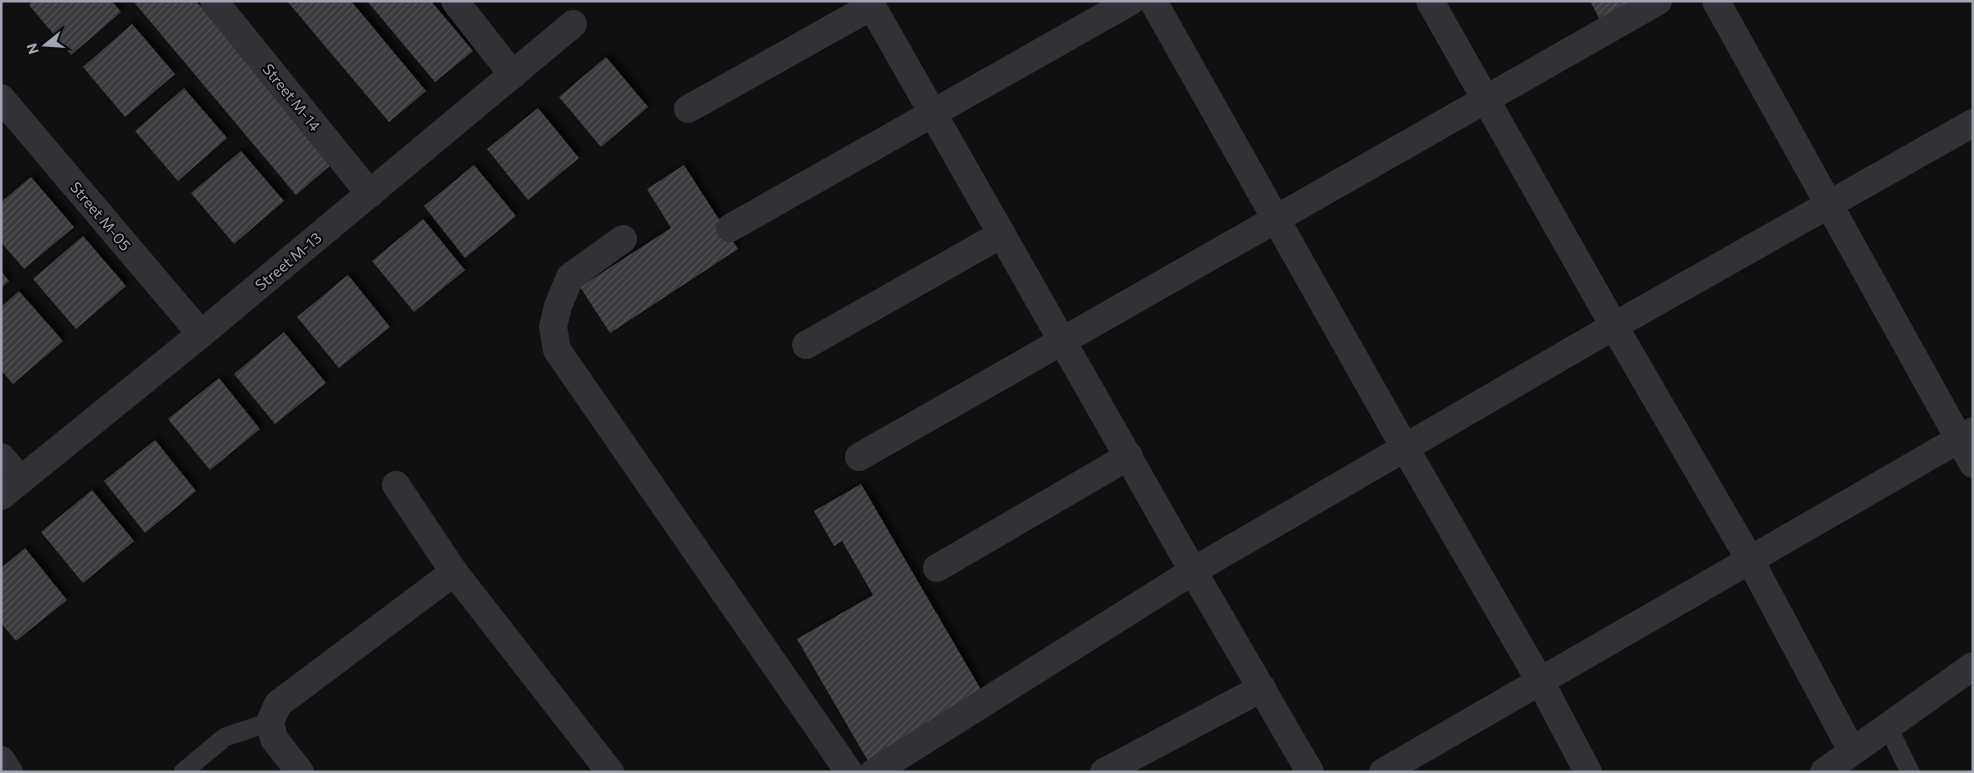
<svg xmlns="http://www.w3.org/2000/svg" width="1974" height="773" viewBox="0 0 1974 773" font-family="Commissioner,sans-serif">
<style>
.building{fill:url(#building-hatch);filter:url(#shadow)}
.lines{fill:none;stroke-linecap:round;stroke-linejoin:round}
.service{stroke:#313136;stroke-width:19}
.minor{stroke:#313136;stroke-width:28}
.labels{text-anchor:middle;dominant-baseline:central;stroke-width:4;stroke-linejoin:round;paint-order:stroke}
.street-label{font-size:15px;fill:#a1a4b2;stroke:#0b0b0c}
</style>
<defs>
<pattern id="building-hatch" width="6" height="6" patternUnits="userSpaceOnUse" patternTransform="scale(1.25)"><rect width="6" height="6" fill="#3a3a3e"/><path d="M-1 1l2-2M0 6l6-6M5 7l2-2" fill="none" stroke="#535458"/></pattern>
<filter id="shadow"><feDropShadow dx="4.5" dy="-4.5" stdDeviation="2.5" flood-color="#0009"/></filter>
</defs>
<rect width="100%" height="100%" fill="#101011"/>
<!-- building -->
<g class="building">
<path d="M 32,1 L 112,1 L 121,12 L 71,55 L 29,5 Z"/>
<path d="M 133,1 L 196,1 L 332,164 L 296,195 Z"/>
<path d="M 287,1 L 351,1 L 426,91 L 389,122 Z"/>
<path d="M 367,1 L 431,1 L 473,51 L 435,82 Z"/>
<path d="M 1590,1 L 1633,1 L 1600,20 Z"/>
<path d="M 132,24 L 175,74 L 125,117 L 83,67 Z"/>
<path d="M 606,57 L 648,107 L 601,147 L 559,97 Z"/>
<path d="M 184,88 L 227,138 L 178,181 L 135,131 Z"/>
<path d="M 538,108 L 579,158 L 528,200 L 487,149 Z"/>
<path d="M 241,151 L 284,201 L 234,244 L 191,193 Z"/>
<path d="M 474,165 L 516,216 L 465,258 L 424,206 Z"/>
<path d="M 684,165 L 738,249 L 610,333 L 580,287 L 671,228 L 647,189 Z"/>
<path d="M 31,177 L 74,227 L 24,269 L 1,242 L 1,202 Z"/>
<path d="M 423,219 L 465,270 L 414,312 L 372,261 Z"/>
<path d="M 83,236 L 126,286 L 76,329 L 33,279 Z"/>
<path d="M 1,271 L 9,281 L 1,288 Z"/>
<path d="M 348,275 L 390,327 L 339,368 L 297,317 Z"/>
<path d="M 19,291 L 63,341 L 13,384 L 1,370 L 1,307 Z"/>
<path d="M 284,332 L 326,383 L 275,424 L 234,374 Z"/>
<path d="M 219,378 L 260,429 L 210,470 L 168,419 Z"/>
<path d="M 155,440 L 196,491 L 145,533 L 104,481 Z"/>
<path d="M 861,484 L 983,693 L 868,761 L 797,639 L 873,595 L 842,541 L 834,546 L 814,511 Z"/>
<path d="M 92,490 L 134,541 L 83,583 L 41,532 Z"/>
<path d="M 25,548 L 67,600 L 16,641 L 1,623 L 1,568 Z"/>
</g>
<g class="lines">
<!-- service -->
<g class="service">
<path d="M 1888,727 L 1910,772"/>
<path d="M 183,772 L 225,737 L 270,722"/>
</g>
<!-- minor -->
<g class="minor">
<path d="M 214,1 L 370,194"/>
<path d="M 455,1 L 513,75"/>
<path d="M 869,1 L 1193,571 L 1310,772"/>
<path d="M 1153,1 L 1405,448 L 1540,681 L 1588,772"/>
<path d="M 1430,1 L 1614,326 L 1750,560 L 1852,751"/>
<path d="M 1716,1 L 1973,464"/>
<path d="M 1,98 L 201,334"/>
<path d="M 688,109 L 872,6"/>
<path d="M 730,228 L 1131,1"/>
<path d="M 623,239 L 570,277 L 558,306 L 553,327 L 557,350 L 849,772"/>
<path d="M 806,345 L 1002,234"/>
<path d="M 1,457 L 21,480"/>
<path d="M 859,457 L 1658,1"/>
<path d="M 396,485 L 454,572 L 610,772"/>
<path d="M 1,496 L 201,334 L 573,24"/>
<path d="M 937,568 L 1129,456"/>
<path d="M 1,760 L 9,772"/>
<path d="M 300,772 L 274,739 L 270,722 L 278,704 L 454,572"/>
<path d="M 874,772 L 1193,571 L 1614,326 L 1973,123"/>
<path d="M 1104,772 L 1262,688"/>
<path d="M 1383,772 L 1973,431"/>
<path d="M 1824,772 L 1973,666"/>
</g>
</g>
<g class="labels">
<!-- street labels -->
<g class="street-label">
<text transform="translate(292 97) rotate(51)">Street M-14</text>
<text transform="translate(101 216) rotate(50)">Street M-05</text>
<text transform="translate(288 261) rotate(-40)">Street M-13</text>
</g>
</g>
<!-- border -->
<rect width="1974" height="773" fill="none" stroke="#a1a4b2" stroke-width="5"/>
<!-- north arrow -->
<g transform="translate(45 45) rotate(253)" stroke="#0b0b0c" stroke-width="4" paint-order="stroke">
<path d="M0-4L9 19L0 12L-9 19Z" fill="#a1a4b2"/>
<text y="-8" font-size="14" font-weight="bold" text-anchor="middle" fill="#a1a4b2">N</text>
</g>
</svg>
